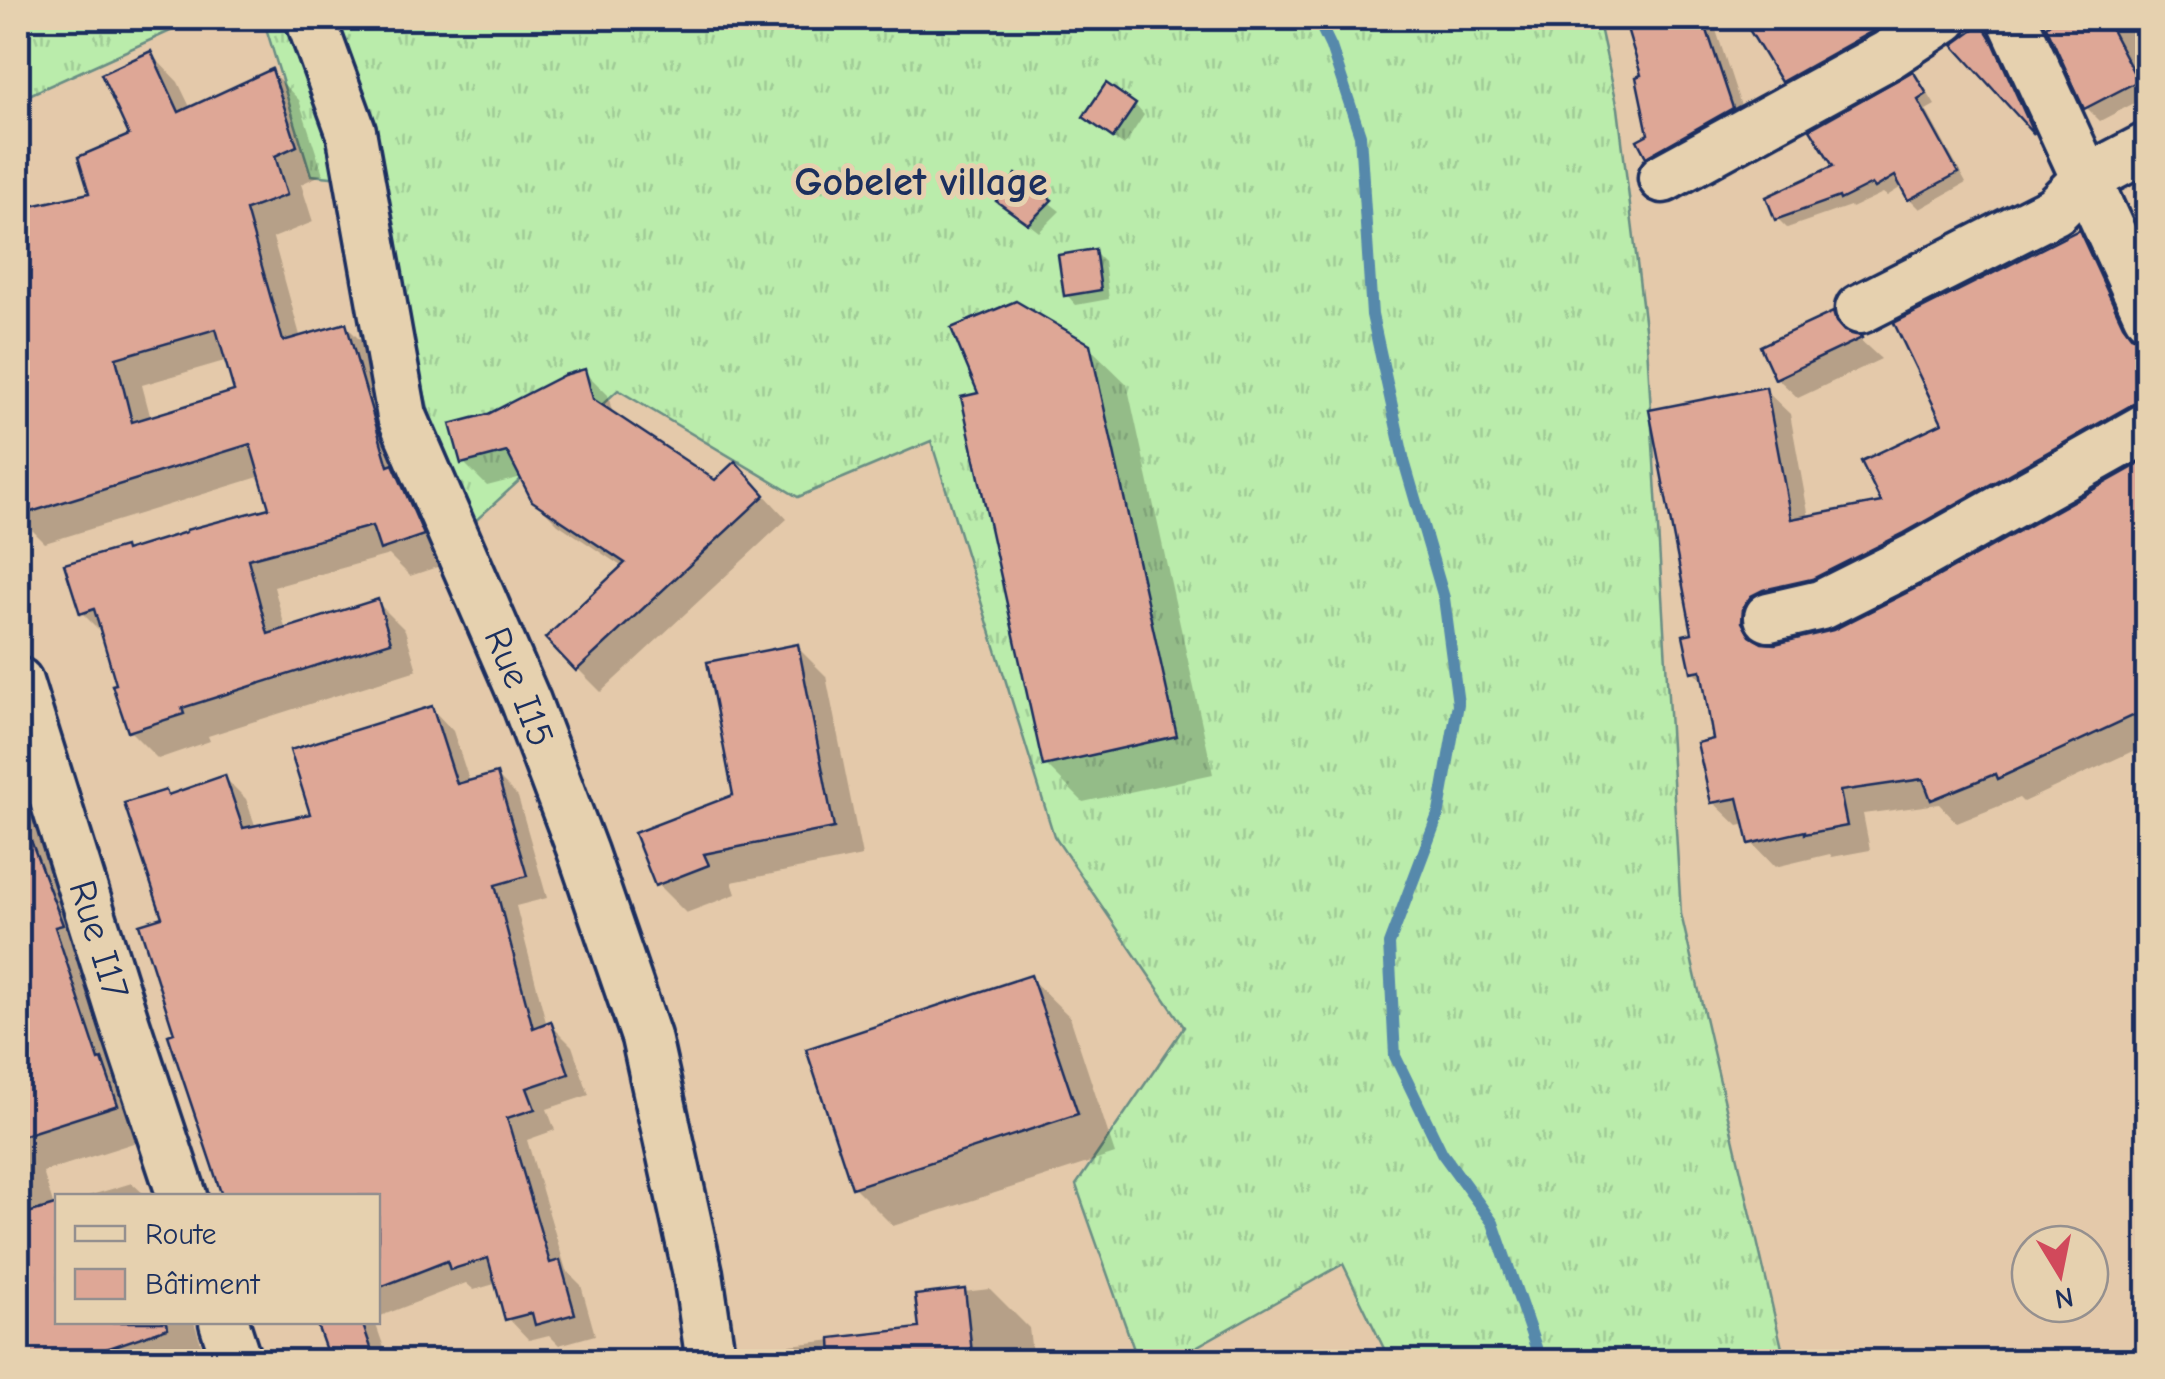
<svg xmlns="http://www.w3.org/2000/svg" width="2165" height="1379" viewBox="0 0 2165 1379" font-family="'Comic Neue',sans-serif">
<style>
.grass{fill:url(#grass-tufts);stroke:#6a8e84;stroke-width:2.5}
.shadow{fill:#0003;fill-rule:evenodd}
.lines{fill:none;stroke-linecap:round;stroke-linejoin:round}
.stream{stroke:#5689ab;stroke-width:12}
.building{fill:#dea796;stroke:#1b2f5e;stroke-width:2.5;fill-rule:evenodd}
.minor-casing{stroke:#1b2f5e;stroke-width:55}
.minor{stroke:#e6d1af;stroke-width:48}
.labels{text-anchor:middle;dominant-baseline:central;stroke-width:10;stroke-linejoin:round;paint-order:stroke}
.street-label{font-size:38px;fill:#1b2f5e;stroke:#e6d1af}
.neighbourhood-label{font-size:40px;font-weight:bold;fill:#1b2f5e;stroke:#e6d1af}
</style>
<defs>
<pattern id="grass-tufts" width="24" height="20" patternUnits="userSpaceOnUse" patternTransform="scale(2.5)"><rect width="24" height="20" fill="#baecab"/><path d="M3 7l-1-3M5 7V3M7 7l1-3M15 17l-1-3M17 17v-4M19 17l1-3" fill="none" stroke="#9fcb96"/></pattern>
</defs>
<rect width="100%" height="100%" fill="#e4c9aa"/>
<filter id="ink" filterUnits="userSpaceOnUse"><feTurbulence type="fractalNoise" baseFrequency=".01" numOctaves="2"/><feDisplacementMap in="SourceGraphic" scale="20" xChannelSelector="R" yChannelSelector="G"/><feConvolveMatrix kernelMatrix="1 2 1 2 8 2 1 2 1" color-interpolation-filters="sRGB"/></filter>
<g filter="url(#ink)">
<!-- grass -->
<g class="grass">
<path d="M 18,18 L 199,18 L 18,100 Z"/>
<path d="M 263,18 L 1598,18 L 1618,108 L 1647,344 L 1681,914 L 1785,1361 L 1390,1361 L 1343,1264 L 1171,1361 L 1138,1361 L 1076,1185 L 1184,1027 L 1054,836 L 931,441 L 798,497 L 618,390 L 459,536 L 373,181 L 311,175 Z"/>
</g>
<!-- shadow -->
<g class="shadow">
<path d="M 1627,18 L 1712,18 L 1747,124 L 1664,171 L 1648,156 L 1651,136 L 1645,77 Z"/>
<path d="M 1745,18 L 1885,18 L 1898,40 L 1799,96 L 1783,80 Z"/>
<path d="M 2056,18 L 2148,18 L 2148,113 L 2140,100 L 2100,121 L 2086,107 Z"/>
<path d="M 1982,27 L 1997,42 L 2008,61 L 2043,140 L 1956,46 Z"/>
<path d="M 151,54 L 178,82 L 191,109 L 272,72 L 299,100 L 323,174 L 301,184 L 313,222 L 273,238 L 301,339 L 346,326 L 373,353 L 449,563 L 410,576 L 389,555 L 274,587 L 286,631 L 377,602 L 405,630 L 417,670 L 208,736 L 210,741 L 158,759 L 130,731 L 104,635 L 82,613 L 126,553 L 272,510 L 262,476 L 45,543 L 18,516 L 18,212 L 92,195 L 133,136 ZM 228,360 L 238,393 L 151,419 L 142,385 Z"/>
<path d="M 1913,74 L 1922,84 L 1935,105 L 1926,110 L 1966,183 L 1920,209 L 1910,199 L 1903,186 L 1887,196 L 1883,193 L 1851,208 L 1850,206 L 1787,228 L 1777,218 L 1837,167 Z"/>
<path d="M 1135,105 L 1144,115 L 1124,146 L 1096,126 Z"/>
<path d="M 1016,177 L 1060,211 L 1039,232 L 999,201 Z"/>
<path d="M 2078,233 L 2103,257 L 2142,343 L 2148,347 L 2148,433 L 1766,633 L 1766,646 L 1834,632 L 1932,583 L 2148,462 L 2148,744 L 2023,802 L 2019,798 L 1957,823 L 1939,804 L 1863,814 L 1870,850 L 1832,857 L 1830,854 L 1775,867 L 1751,842 L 1747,824 L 1738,826 L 1713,802 L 1716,741 L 1705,683 L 1693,671 L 1695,635 L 1765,390 L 1790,414 L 1809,518 L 1884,504 L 1946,424 Z"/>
<path d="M 1094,252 L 1104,262 L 1109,299 L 1076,305 L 1067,295 Z"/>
<path d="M 1833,315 L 1881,359 L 1798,398 L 1777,378 Z"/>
<path d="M 1088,346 L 1127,384 L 1213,774 L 1083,802 L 1045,764 L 981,395 Z"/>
<path d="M 585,372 L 608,395 L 613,415 L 715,483 L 758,488 L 787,519 L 601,692 L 578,669 L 624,568 L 558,524 L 534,500 L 522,477 L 487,486 L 464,463 L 489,416 Z"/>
<path d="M 797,647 L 826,676 L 862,856 L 732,882 L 736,894 L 686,913 L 657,884 L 735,796 Z"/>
<path d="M 432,709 L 453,731 L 470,783 L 497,776 L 518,797 L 547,898 L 516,906 L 547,1026 L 550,1024 L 572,1046 L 589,1095 L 547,1109 L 555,1130 L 527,1140 L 566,1270 L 581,1285 L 595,1335 L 559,1345 L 549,1335 L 529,1340 L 508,1318 L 498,1283 L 474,1290 L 466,1283 L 378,1317 L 378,1196 L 237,1196 L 219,1178 L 178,1035 L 165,919 L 169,797 L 225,778 L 246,799 L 256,828 L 313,816 Z"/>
<path d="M 18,759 L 149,1138 L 43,1172 L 54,1207 L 58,1322 L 194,1322 L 207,1362 L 18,1362 Z"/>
<path d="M 1030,978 L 1070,1017 L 1115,1154 L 893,1226 L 854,1187 Z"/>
<path d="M 132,1183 L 146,1196 L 88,1196 Z"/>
<path d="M 990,1289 L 1029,1328 L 1033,1362 L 783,1362 L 781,1346 L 922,1330 L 918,1297 Z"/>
<path d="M 319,1322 L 375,1322 L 389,1362 L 333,1362 Z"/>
</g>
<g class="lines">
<!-- stream -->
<path class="stream" d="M 1317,18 L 1331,47 L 1360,135 L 1372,315 L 1404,461 L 1444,598 L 1458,704 L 1439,812 L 1389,944 L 1395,1056 L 1442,1153 L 1493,1223 L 1541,1362"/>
</g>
<!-- building -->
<g class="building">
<path d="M 1624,18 L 1703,18 L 1733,108 L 1646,157 L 1637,140 L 1648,134 L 1636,77 L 1641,75 Z"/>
<path d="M 1742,18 L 1881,18 L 1885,24 L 1781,82 Z"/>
<path d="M 2056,18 L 2105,18 L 2138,81 L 2084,109 L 2046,26 Z"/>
<path d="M 1982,24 L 1993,42 L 2034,134 L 1953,45 Z"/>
<path d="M 151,51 L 179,112 L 272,69 L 297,146 L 275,156 L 287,195 L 246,210 L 283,341 L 346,323 L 388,466 L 393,464 L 424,535 L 380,550 L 372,526 L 248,559 L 268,634 L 378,599 L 391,642 L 182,708 L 184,714 L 128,732 L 112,685 L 116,684 L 94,609 L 80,614 L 64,564 L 124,547 L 125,551 L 186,532 L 186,530 L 269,508 L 250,444 L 18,516 L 18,209 L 89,193 L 78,157 L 129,135 L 101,74 ZM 216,329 L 234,391 L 132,422 L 116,358 Z"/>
<path d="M 1913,71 L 1927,94 L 1918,100 L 1958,173 L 1908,200 L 1895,176 L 1875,188 L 1872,184 L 1840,200 L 1839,197 L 1775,220 L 1766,197 L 1833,166 L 1810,129 Z"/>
<path d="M 1106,83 L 1136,104 L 1113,138 L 1083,117 Z"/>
<path d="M 1016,174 L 1052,200 L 1028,224 L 996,201 Z"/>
<path d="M 2079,230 L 2123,325 L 2131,336 L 2145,341 L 2148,346 L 2148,400 L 2135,403 L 1904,533 L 1812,579 L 1763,590 L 1751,596 L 1743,608 L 1742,622 L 1750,636 L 1762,643 L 1775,644 L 1833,630 L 1930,581 L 2148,459 L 2148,709 L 1997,779 L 1995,774 L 1931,800 L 1923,779 L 1840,791 L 1847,826 L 1805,834 L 1805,831 L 1749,844 L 1738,798 L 1711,803 L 1697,743 L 1713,739 L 1701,670 L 1691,672 L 1683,635 L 1692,633 L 1649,410 L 1766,387 L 1791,519 L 1881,502 L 1861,461 L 1942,423 L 1894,323 Z"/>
<path d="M 1095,249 L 1101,290 L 1064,296 L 1058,255 Z"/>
<path d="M 1016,301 L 1090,344 L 1177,736 L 1043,766 L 961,397 L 978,393 L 951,328 Z"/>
<path d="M 1833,312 L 1836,322 L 1844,331 L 1861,336 L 1862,338 L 1775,379 L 1760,346 Z"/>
<path d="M 585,369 L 593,399 L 715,480 L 735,461 L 765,495 L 576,671 L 545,638 L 625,563 L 532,501 L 507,452 L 461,464 L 450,424 L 488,414 L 564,375 Z"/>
<path d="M 798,644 L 834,828 L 704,854 L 709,865 L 655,886 L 634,833 L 733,795 L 707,662 Z"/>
<path d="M 432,706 L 457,784 L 497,773 L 527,876 L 495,885 L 533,1028 L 551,1021 L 569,1074 L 527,1088 L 535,1109 L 507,1118 L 550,1263 L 560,1260 L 575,1314 L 535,1325 L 532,1313 L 505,1320 L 488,1258 L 450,1270 L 447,1261 L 378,1288 L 378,1196 L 222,1196 L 168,1035 L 174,1033 L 139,924 L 162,917 L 124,803 L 166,790 L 168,795 L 225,775 L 243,828 L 310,814 L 290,750 Z"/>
<path d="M 18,814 L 21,814 L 63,925 L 55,927 L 99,1060 L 102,1059 L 118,1105 L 18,1137 Z"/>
<path d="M 1031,975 L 1078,1114 L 852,1188 L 806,1049 Z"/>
<path d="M 58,1204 L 58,1322 L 167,1322 L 168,1328 L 68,1362 L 18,1362 L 18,1216 Z"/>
<path d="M 965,1289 L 973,1362 L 832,1362 L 831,1338 L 919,1328 L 915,1295 Z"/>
<path d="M 316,1322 L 362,1322 L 376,1362 L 330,1362 Z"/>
</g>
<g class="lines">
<defs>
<g id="minor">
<path id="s1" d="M 310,18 L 351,131 L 402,416 L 526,702 L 583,853 L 646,1037 L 698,1274 L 711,1362"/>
<path d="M 2012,18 L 2148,314"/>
<path d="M 1663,178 L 1888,55 L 1944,18"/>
<path d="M 1860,309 L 2055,210 L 2085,180 L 2148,147"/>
<path d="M 1769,617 L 1821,605 L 1917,557 L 2148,427"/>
<path id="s2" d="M 18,682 L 123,1018 L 182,1196"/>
<path d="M 224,1322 L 237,1362"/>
</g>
</defs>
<!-- minor casing -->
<use href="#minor" class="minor-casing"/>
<!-- minor -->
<use href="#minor" class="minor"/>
</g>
</g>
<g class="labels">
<!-- street labels -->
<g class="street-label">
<text stroke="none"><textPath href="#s1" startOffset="705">Rue I15</textPath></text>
<text stroke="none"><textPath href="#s2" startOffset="270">Rue I17</textPath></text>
</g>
<!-- neighbourhood labels -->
<g class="neighbourhood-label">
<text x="921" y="182">Gobelet village</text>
</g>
</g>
<!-- margin -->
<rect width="2165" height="1379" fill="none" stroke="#e6d1af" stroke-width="60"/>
<rect x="30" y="30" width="2105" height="1319" fill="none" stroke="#1b2f5e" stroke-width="4" filter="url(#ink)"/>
<!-- legend -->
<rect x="55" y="1194" width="325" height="130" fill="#e6d1af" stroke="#95908f" stroke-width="2.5"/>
<rect x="75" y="1226" width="50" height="15" fill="#e6d1af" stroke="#95908f" stroke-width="2.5"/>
<text x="145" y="1244" font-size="30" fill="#1b2f5e">Route</text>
<rect x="75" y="1269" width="50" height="30" fill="#dea796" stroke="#95908f" stroke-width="2.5"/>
<text x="145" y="1294" font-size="30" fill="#1b2f5e">Bâtiment</text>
<!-- north arrow -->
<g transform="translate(2060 1274) rotate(170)"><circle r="48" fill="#e6d1af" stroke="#95908f" stroke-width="2.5"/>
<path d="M0-8L18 38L0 25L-18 38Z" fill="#d1495b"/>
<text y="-15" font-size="28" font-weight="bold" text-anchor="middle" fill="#1b2f5e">N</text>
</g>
</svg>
